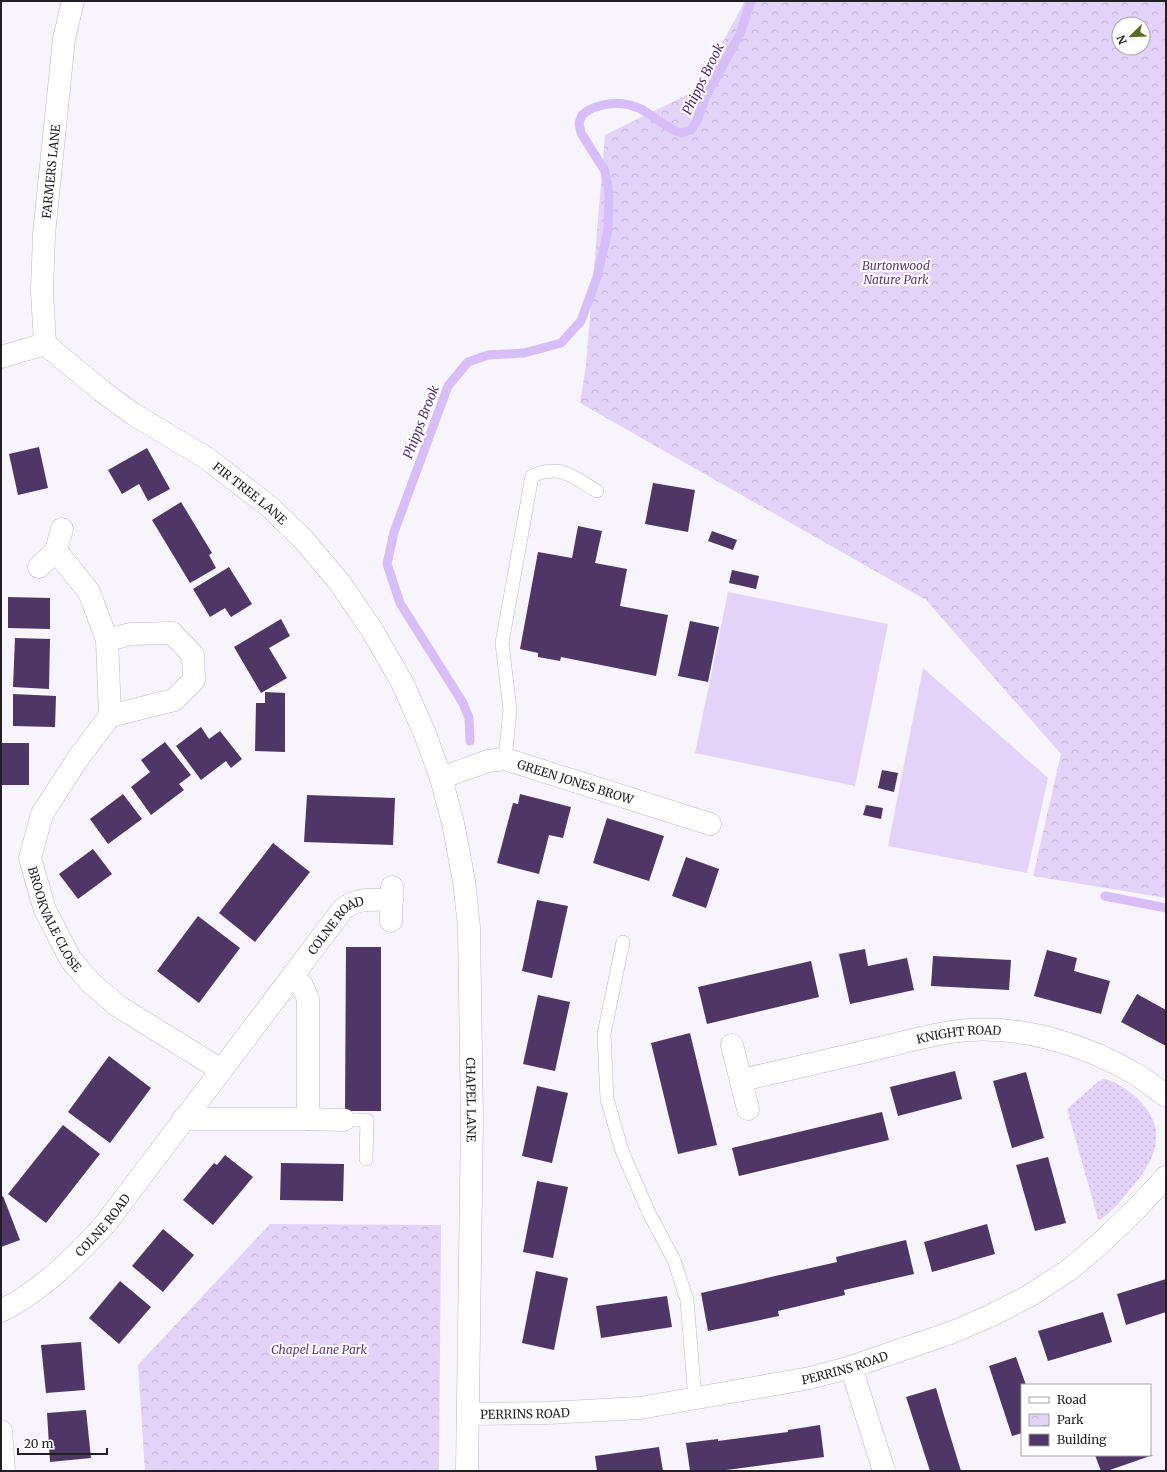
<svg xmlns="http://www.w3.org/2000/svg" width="1167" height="1472" viewBox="0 0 1167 1472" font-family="Merriweather,serif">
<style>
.grass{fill:url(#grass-dots)}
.park{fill:url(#park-crowns);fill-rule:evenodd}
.pitch{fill:#e4d3f9}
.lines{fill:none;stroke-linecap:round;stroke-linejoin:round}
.stream{stroke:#d8bef8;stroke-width:9}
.building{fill:#4e3666}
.service-casing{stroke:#bfb6ca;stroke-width:14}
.minor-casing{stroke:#bfb6ca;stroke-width:23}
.tertiary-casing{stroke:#bfb6ca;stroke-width:23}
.service{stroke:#fff;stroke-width:13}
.minor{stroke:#fff;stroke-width:22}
.tertiary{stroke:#fff;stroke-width:22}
.labels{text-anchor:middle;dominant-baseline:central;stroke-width:4;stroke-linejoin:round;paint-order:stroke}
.street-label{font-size:12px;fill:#211e25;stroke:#fff}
.park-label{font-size:12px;font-style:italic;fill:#5c397e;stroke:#fff}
.water-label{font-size:13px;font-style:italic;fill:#512e72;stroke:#fff}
</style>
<defs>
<pattern id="grass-dots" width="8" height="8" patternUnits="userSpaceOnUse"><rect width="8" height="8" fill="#e4d3f9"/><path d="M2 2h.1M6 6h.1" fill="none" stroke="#c3b5d5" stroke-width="1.8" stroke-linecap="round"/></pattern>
<pattern id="park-crowns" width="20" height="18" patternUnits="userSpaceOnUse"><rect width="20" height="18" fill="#e4d3f9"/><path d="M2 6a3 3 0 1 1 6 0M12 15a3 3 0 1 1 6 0" fill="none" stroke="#c3b5d5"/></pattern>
</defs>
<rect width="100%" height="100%" fill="#f7f4fc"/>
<!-- grass -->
<path class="grass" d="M 1104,1079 C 1116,1081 1127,1090 1136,1097 C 1167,1126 1160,1155 1132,1187 C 1123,1198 1112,1212 1100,1220 L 1098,1219 L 1067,1109 L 1099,1081 Z"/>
<!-- park -->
<g class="park">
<path d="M 745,1 L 1166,1 L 1166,898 L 1033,876 L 1061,754 L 926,600 L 580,403 L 586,365 L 605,135 L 697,90 ZM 1119,24 L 1143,24 L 1143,48 L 1119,48 Z"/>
<path d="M 270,1224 L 441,1225 L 439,1471 L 145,1471 L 138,1365 Z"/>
</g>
<!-- pitch -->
<g class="pitch">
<path d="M 728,592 L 888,624 L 855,786 L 695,753 Z"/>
<path d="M 923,668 L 1048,778 L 1027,873 L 888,846 Z"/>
</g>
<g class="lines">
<!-- stream -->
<g class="stream">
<path d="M 470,741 L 469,718 L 463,703 L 400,603 L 387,564 L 394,532 L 448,386 L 468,362 L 488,355 L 524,353 L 561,343 L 581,321 L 597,277 L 608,230 L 609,194 L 605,171 L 581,133 L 579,123 L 582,115 C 597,102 622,100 641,109 C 655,117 666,128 681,133 L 691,130 L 697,121 L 705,98 L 740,34 L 751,1"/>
<path d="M 1105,896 L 1166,908"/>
</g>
</g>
<!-- building -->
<g class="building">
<path d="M 39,447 L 48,488 L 18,495 L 9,454 Z"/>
<path d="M 147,448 L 170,489 L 148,501 L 139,484 L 122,494 L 108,470 Z"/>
<path d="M 653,483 L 695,490 L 688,532 L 645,524 Z"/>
<path d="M 181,502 L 212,553 L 209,555 L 216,568 L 190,583 L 152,520 Z"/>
<path d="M 578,526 L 602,531 L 595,563 L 627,569 L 620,606 L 668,615 L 656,676 L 561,657 L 560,661 L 538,657 L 538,653 L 520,649 L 538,552 L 572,558 Z"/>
<path d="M 712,531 L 737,540 L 733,550 L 708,541 Z"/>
<path d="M 229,567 L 252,604 L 231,617 L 225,608 L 210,617 L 193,589 Z"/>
<path d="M 732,570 L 759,576 L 756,589 L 729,583 Z"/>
<path d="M 8,597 L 50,598 L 50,629 L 8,628 Z"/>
<path d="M 281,619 L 290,636 L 269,648 L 287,678 L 261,693 L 234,647 Z"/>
<path d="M 690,621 L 719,627 L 708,682 L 678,676 Z"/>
<path d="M 15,638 L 50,639 L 49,689 L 13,687 Z"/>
<path d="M 265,692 L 285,693 L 285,752 L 255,751 L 256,703 L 265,703 Z"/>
<path d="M 13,694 L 56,696 L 55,727 L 13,726 Z"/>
<path d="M 201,727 L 209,739 L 220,731 L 242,759 L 231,768 L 226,761 L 201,780 L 176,746 Z"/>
<path d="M 165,742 L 191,775 L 179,784 L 184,790 L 151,815 L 131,787 L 150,772 L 141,760 Z"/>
<rect x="1" y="743" width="28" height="42"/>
<path d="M 882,770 L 898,773 L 894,792 L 878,788 Z"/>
<path d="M 123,794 L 142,819 L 108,844 L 90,819 Z"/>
<path d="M 520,794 L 571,807 L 563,838 L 549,835 L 539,874 L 497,863 L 513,803 L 518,804 Z"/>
<path d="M 307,795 L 395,798 L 393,845 L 304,842 Z"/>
<path d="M 866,805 L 883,808 L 881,819 L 863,815 Z"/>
<path d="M 607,818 L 664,836 L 649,881 L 593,863 Z"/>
<path d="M 273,843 L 310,872 L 255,942 L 219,913 Z"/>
<path d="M 93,849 L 112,874 L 78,899 L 59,874 Z"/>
<path d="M 686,857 L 719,869 L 706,908 L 672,896 Z"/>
<path d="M 537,900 L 568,906 L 552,978 L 522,971 Z"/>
<path d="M 198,916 L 240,948 L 199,1003 L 157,971 Z"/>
<path d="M 346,947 L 381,947 L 381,1111 L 345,1111 Z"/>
<path d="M 865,949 L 868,966 L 907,958 L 914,990 L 850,1004 L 839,954 Z"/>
<path d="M 1047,950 L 1077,958 L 1074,971 L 1110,981 L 1101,1014 L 1034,996 Z"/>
<path d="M 933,956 L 1011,960 L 1009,990 L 931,986 Z"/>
<path d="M 811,961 L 819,997 L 707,1024 L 698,987 Z"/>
<path d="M 1137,994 L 1166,1010 L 1166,1046 L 1121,1022 Z"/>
<path d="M 538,995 L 570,1002 L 555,1071 L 523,1064 Z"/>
<path d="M 690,1033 L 717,1145 L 678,1154 L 651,1043 Z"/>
<path d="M 109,1056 L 151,1088 L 110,1143 L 68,1112 Z"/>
<path d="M 955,1071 L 962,1099 L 898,1116 L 890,1087 Z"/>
<path d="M 1026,1072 L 1044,1138 L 1012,1148 L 993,1081 Z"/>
<path d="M 537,1086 L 568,1093 L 552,1163 L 522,1156 Z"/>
<path d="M 882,1112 L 889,1140 L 739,1176 L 732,1148 Z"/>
<path d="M 63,1125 L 100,1154 L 46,1223 L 8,1194 Z"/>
<path d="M 225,1155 L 253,1177 L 213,1225 L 183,1200 L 214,1163 L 217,1165 Z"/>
<path d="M 1048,1157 L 1066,1223 L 1035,1231 L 1016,1165 Z"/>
<path d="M 281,1163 L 344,1164 L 343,1201 L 280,1200 Z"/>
<path d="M 537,1181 L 568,1187 L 553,1258 L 523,1252 Z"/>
<path d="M 3,1196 L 20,1240 L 1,1247 L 1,1197 Z"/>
<path d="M 987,1224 L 995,1254 L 932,1272 L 924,1242 Z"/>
<path d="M 163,1229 L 194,1255 L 163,1292 L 132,1266 Z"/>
<path d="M 906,1240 L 914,1274 L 844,1290 L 845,1295 L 778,1311 L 779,1316 L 708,1331 L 701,1293 L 837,1262 L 836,1257 Z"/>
<path d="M 536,1271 L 568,1278 L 554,1350 L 522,1343 Z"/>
<path d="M 1166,1279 L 1166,1312 L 1126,1325 L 1117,1294 Z"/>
<path d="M 120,1281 L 151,1307 L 119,1344 L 89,1318 Z"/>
<path d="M 667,1296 L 672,1327 L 601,1338 L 596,1306 Z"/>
<path d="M 1103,1312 L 1112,1342 L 1048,1361 L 1038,1331 Z"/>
<path d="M 81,1342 L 85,1390 L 46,1393 L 41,1345 Z"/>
<path d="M 1016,1357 L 1026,1385 L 1022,1385 L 1022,1433 L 1012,1436 L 989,1366 Z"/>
<path d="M 936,1388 L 945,1419 L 961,1471 L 930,1471 L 906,1397 Z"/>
<path d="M 86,1410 L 91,1458 L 50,1462 L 47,1413 Z"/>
<path d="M 820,1425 L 824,1457 L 719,1471 L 690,1471 L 686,1443 L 718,1439 L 718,1441 L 788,1432 L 788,1430 Z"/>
<path d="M 659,1447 L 663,1471 L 597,1471 L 595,1456 Z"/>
<path d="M 1095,1455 L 1153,1455 L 1107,1471 L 1101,1471 Z"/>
</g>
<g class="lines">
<defs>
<g id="service">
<path d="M 505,759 L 510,710 L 502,643 L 532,476 C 560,463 573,477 597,491"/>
<path d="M 623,942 L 604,1034 L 607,1099 L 622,1151 L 649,1213 L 674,1260 L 687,1300 L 695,1399"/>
<path d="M 344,1120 L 367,1120 L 366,1159"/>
</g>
<g id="minor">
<path id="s1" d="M 56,551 L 89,592 L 107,640 L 110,716 L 79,757 L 42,814 L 30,858 L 45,910 L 71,960 L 92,984 L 118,1006 L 221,1070"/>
<path d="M 39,567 L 56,551 L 62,529"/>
<path d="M 107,640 L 131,634 L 172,633 L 193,655 L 194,680 L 174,700 L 110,716"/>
<path id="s2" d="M 441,778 L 488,761 L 505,759 L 710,824"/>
<path d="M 391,921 L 392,887"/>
<path d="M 732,1045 L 748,1109"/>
<path id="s3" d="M 741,1080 C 787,1070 833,1059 880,1048 C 909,1041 939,1032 969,1030 C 1025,1026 1089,1046 1137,1075 C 1147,1081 1156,1089 1166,1096"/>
<path d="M 183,1119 L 308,1119 L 308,999 L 302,985 L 292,977"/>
<path d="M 308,1119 L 344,1120"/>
<path id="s4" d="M 1,1311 C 41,1291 76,1257 106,1223 L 343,909 C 358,897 373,900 392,900"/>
<path d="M 851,1367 L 884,1471"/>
<path id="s5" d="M 468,1414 L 547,1413 L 640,1408 L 810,1378 L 851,1367 L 953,1332 L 992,1315 L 1029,1296 L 1069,1270 L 1101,1243 L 1138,1207 L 1166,1177"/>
<path d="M 1,1431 L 4,1471"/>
</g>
<g id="tertiary">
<path id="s6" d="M 45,344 L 103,392 L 133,414 L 208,459 L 271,508 L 303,539 L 340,583 L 372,630 L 403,684 L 425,734 L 441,778 L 453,823 L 464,881 L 469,927 L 472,1120 L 467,1471"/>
<path id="s7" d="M 45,344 L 42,291 L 44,234 L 64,39 L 73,1"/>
<path d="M 1,357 L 45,344"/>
</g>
</defs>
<!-- service casing -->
<use href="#service" class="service-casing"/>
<!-- minor casing -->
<use href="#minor" class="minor-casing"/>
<!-- tertiary casing -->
<use href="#tertiary" class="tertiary-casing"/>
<!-- service -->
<use href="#service" class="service"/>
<!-- minor -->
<use href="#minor" class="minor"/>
<!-- tertiary -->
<use href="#tertiary" class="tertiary"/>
</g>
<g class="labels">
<!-- street labels -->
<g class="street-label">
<text stroke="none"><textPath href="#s7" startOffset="173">FARMERS LANE</textPath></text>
<text stroke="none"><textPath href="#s6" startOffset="254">FIR TREE LANE</textPath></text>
<text stroke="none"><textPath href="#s2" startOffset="141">GREEN JONES BROW</textPath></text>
<text stroke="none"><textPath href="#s1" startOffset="411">BROOKVALE CLOSE</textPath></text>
<text stroke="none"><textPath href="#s4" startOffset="515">COLNE ROAD</textPath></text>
<text stroke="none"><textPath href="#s3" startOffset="223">KNIGHT ROAD</textPath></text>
<text stroke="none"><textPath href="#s6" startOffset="927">CHAPEL LANE</textPath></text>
<text stroke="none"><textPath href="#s4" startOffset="134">COLNE ROAD</textPath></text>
<text stroke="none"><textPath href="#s5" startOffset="381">PERRINS ROAD</textPath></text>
<text stroke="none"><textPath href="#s5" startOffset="57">PERRINS ROAD</textPath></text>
</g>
<!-- park labels -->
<g class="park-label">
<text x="896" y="265">Burtonwood<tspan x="896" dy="14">Nature Park</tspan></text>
<text x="319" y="1349">Chapel Lane Park</text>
</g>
<!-- water labels -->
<g class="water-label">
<text transform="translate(703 79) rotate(-64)">Phipps Brook</text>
<text transform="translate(421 422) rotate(-69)">Phipps Brook</text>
</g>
</g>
<!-- border -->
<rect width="1167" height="1472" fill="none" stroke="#211e25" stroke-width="4"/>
<!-- legend -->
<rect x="1021" y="1384" width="130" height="72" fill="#ffffff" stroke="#a6a5a8"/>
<rect x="1029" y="1397" width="20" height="6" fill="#ffffff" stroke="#a6a5a8"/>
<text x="1057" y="1404" font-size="12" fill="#211e25">Road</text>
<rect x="1029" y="1414" width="20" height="12" fill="url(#park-crowns)" stroke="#a6a5a8"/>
<text x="1057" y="1424" font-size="12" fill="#211e25">Park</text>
<rect x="1029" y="1434" width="20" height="12" fill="#4e3666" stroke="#a6a5a8"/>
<text x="1057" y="1444" font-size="12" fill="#211e25">Building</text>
<!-- north arrow -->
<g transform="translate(1131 36) rotate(247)"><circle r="19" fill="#ffffff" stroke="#a6a5a8"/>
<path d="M0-3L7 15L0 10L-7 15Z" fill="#536c1d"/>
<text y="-6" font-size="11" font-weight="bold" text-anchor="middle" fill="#211e25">N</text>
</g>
<!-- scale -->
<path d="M18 1448v6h89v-6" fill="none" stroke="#211e25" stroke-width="2"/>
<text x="24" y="1448" font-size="12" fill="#211e25" stroke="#ffffff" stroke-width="3" paint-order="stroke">20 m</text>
</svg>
